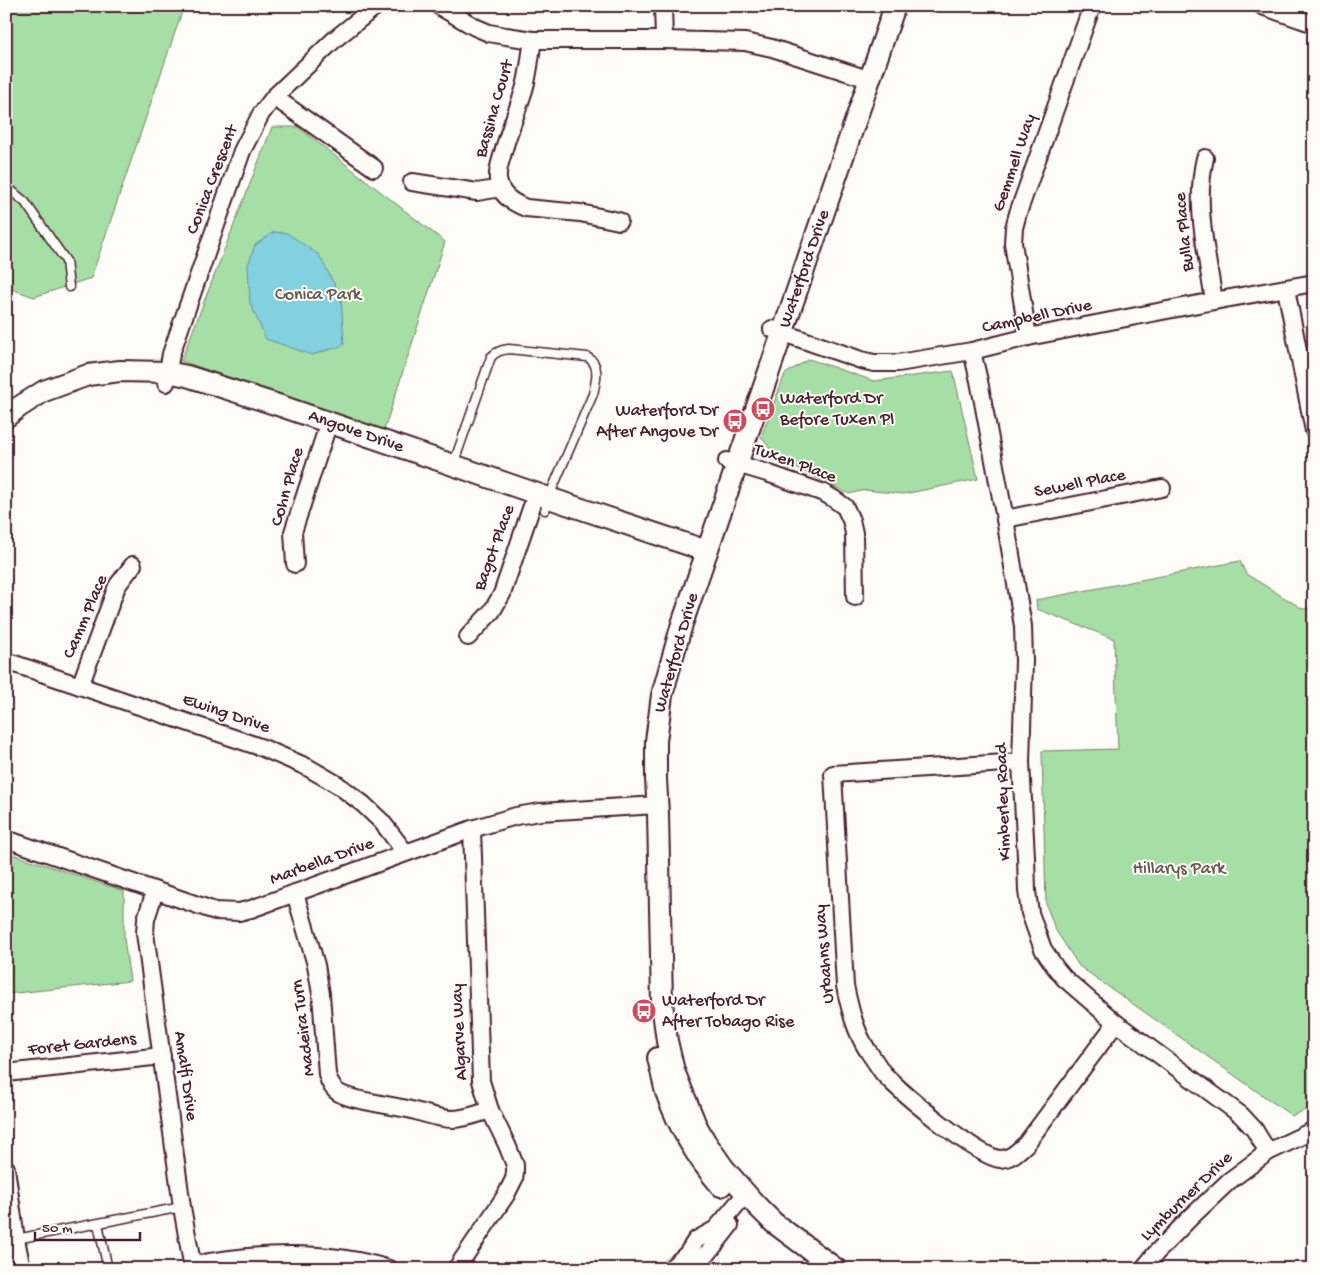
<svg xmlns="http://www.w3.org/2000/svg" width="1320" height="1275" viewBox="0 0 1320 1275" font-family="'Gochi Hand',sans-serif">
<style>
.green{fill:#a5dfa5;stroke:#787f68}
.water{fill:#82d1e0;stroke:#6c8a98}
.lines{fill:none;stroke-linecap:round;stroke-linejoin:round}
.service-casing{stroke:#4a1f2b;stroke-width:11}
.minor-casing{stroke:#4a1f2b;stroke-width:20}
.tertiary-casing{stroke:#4a1f2b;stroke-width:24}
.service{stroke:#fdfcf7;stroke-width:8}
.minor{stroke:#fdfcf7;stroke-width:16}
.tertiary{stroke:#fdfcf7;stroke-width:20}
.labels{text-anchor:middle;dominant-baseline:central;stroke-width:4;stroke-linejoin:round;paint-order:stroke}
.street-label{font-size:18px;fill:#4a1f2b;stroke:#fdfcf7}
.park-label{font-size:18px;fill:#655950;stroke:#fdfcf7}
.poi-label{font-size:18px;fill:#4a1f2b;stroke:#fdfcf7;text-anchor:start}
</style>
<rect width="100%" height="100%" fill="#fdfcf7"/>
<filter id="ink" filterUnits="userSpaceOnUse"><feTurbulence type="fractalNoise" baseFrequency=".02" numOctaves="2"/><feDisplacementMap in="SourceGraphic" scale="10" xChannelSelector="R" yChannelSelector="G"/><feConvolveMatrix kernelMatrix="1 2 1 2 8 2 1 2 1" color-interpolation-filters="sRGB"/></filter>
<g filter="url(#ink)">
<!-- green -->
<g class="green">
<path d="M 6,6 L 184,6 L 91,278 L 34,297 L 6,287 Z"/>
<path d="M 272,127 L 298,127 L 445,242 L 384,430 L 181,361 Z"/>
<path d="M 809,359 L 874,381 L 953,371 L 978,479 L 904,494 L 865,490 L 849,494 L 778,459 L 761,437 L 785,374 Z"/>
<path d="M 1240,561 L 1246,574 L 1303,609 L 1314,608 L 1314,1106 L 1292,1116 L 1079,966 L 1055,929 L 1046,904 L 1042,751 L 1118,749 L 1114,639 L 1037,609 L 1036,600 Z"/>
<path d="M 6,852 L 124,891 L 124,939 L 130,981 L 6,994 Z"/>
</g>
<!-- water -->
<path class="water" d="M 274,232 L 287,233 L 319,255 L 341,297 L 344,345 L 312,355 L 266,339 L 250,303 L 248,265 L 255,245 Z"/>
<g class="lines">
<defs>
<g id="service">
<path d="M 6,186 L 25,202 L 66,261 L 69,287"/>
<path d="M 453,465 L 491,357 C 497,351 502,350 509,349 L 587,357 C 601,364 596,381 593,394 L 551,492 L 545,510"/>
<path d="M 98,1224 L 108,1269"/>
<path d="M 16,1239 L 182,1207"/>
</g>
<g id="minor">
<path d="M 439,6 L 475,27 L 489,33 L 506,36 L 533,40 L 664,40 L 745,42 L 772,48 L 871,80"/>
<path d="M 663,6 L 664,40"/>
<path d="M 1262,6 L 1314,24"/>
<path d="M 533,40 C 530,57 529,74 524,90 C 517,112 508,133 502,156 C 500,163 497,171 498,179 C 499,194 513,203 526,208 L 580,213 L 619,221"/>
<path d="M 274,97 L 374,168"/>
<path d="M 1205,158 C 1194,205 1207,254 1214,301"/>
<path d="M 412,182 L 477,192 L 501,188"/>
<path d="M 1286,289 L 1314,431"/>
<path d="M 772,329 L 861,360 L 874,363 L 898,363 L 972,351 L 1028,337 L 1214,301 L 1314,283"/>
<path d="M 1028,337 L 1013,243 L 1014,228 L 1018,213 L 1092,6"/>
<path d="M 972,351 L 979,381 L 1005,519 L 1023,626 L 1024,661 L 1021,762 L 1026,857 L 1027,891 L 1030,913 L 1036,930 L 1043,949 L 1055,967 L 1064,978 L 1116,1023 L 1241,1115 L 1254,1129 L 1268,1152"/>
<path d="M 166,383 L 171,354 L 242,151 L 261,114 L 274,97 L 335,39 L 376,6"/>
<path d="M 727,461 L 767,473 L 824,493 L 834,499 L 845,507 L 851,520 L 854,533 L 855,597"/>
<path d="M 1005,519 L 1162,488"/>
<path d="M 295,564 L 293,532 L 329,422"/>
<path d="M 468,637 L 492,611 L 502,594 L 536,494"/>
<path d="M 6,661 L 263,748 L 307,767 L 338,785 L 363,804 L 382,822 L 405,852"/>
<path d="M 80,686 L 117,586 L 133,565"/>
<path d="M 1021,762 L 833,774 L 845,986 C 850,1009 855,1031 868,1051 C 873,1058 878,1066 883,1073 C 899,1091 979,1158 1000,1159 C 1011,1159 1018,1151 1026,1144 L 1116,1023"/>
<path d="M 6,839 L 215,911 L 239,912 L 251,909 L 472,829 L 516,816 L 540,812 L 658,805"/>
<path d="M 155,891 L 146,919 L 145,933 L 182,1207 L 193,1269"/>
<path d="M 295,893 L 316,965 L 321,994 L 327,1074 C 329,1082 332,1089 339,1093 C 353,1101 391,1105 407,1109 C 422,1112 437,1119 453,1119 C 465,1119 478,1114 490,1110"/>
<path d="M 6,1073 L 162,1056"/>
<path d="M 6,1168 L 16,1239 L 22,1269"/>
<path d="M 192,1265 C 256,1253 326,1249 389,1269"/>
<path d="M 456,1269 L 506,1195 L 514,1179 L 515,1172 L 515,1165 L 507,1145 L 490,1110 L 481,1081 L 472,829"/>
<path d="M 670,1269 L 687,1254 L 696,1240 L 716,1229 L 737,1204 L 746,1195"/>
<path d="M 685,1269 L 709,1252 L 730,1225"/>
<path d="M 1143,1269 L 1157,1252 L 1190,1218 L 1229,1181 L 1268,1152 L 1314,1130"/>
</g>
<g id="tertiary">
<path d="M 6,417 L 19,407 L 44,391 L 88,375 L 120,371 L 167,372 L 187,376 L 278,405 L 549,498 L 707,551"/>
<path d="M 658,1058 C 661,1070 663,1081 666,1092 C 678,1126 697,1158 721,1186"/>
<path d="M 836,1269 L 774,1223 L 755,1204 L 723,1167 L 705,1141 L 696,1125 L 674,1071 L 667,1041 L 662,1003 L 658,814 L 656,779 L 656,741 L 662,695 L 682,624 L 895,6"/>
</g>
</defs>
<!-- service casing -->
<use href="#service" class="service-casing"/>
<!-- minor casing -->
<use href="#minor" class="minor-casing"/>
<!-- tertiary casing -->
<use href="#tertiary" class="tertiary-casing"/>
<!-- service -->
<use href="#service" class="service"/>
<!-- minor -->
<use href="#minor" class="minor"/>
<!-- tertiary -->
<use href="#tertiary" class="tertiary"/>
</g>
</g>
<!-- icons -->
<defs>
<symbol id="bus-disc" viewBox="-11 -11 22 22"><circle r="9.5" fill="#d1495b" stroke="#fdfcf7"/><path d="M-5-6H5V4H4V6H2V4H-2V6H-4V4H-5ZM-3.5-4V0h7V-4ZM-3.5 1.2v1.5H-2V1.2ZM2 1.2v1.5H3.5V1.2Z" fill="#fff"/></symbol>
</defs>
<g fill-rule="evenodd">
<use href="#bus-disc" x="749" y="395" width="28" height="28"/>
<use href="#bus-disc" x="721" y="407" width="28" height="28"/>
<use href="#bus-disc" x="630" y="997" width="28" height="28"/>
</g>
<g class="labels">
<!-- street labels -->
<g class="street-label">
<text transform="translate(495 109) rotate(-74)">Bassina Court</text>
<text transform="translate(1015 163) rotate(-71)">Gemmell Way</text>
<text transform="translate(213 180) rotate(-69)">Conica Crescent</text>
<text transform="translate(1185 232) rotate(-96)">Bulla Place</text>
<text transform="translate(805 269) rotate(-71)">Waterford Drive</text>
<text transform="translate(1037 317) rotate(-12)">Campbell Drive</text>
<text transform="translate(356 432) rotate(19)">Angove Drive</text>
<text transform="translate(795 464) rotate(20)">Tuxen Place</text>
<text transform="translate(1080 484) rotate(-11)">Sewell Place</text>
<text transform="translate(288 487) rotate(-74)">Cohn Place</text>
<text transform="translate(495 548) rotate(-70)">Bagot Place</text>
<text transform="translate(86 617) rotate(-67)">Camm Place</text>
<text transform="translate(677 653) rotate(-74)">Waterford Drive</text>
<text transform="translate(226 714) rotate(19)">Ewing Drive</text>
<text transform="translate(1004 802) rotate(-92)">Kimberley Road</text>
<text transform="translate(322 862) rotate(-20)">Marbella Drive</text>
<text transform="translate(825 954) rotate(-95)">Urbahns Way</text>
<text transform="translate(304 1028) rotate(-97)">Madeira Turn</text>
<text transform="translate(460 1032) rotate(-93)">Algarve Way</text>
<text transform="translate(82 1045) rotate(-6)">Foret Gardens</text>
<text transform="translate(185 1076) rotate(82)">Amalfi Drive</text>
<text transform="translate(1187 1197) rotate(-44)">Lymburner Drive</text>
</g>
<!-- park labels -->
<g class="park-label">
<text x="318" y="295">Conica Park</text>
<text x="1179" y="869">Hillarys Park</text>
</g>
<!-- poi labels -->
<g class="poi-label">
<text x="780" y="399">Waterford Dr<tspan x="780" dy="21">Before Tuxen Pl</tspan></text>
<text x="718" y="411" text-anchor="end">Waterford Dr<tspan x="718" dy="21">After Angove Dr</tspan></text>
<text x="662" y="1001">Waterford Dr<tspan x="662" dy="21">After Tobago Rise</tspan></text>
</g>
</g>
<!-- margin -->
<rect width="1320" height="1275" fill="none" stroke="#fdfcf7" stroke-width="25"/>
<rect x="12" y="12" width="1295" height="1250" fill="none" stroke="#4a1f2b" stroke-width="2" filter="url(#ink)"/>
<!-- scale -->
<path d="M35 1232v8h105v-8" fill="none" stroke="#4a1f2b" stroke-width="2.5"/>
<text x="42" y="1232" font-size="15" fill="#4a1f2b" stroke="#fdfcf7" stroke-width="4" paint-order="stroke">50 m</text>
</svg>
